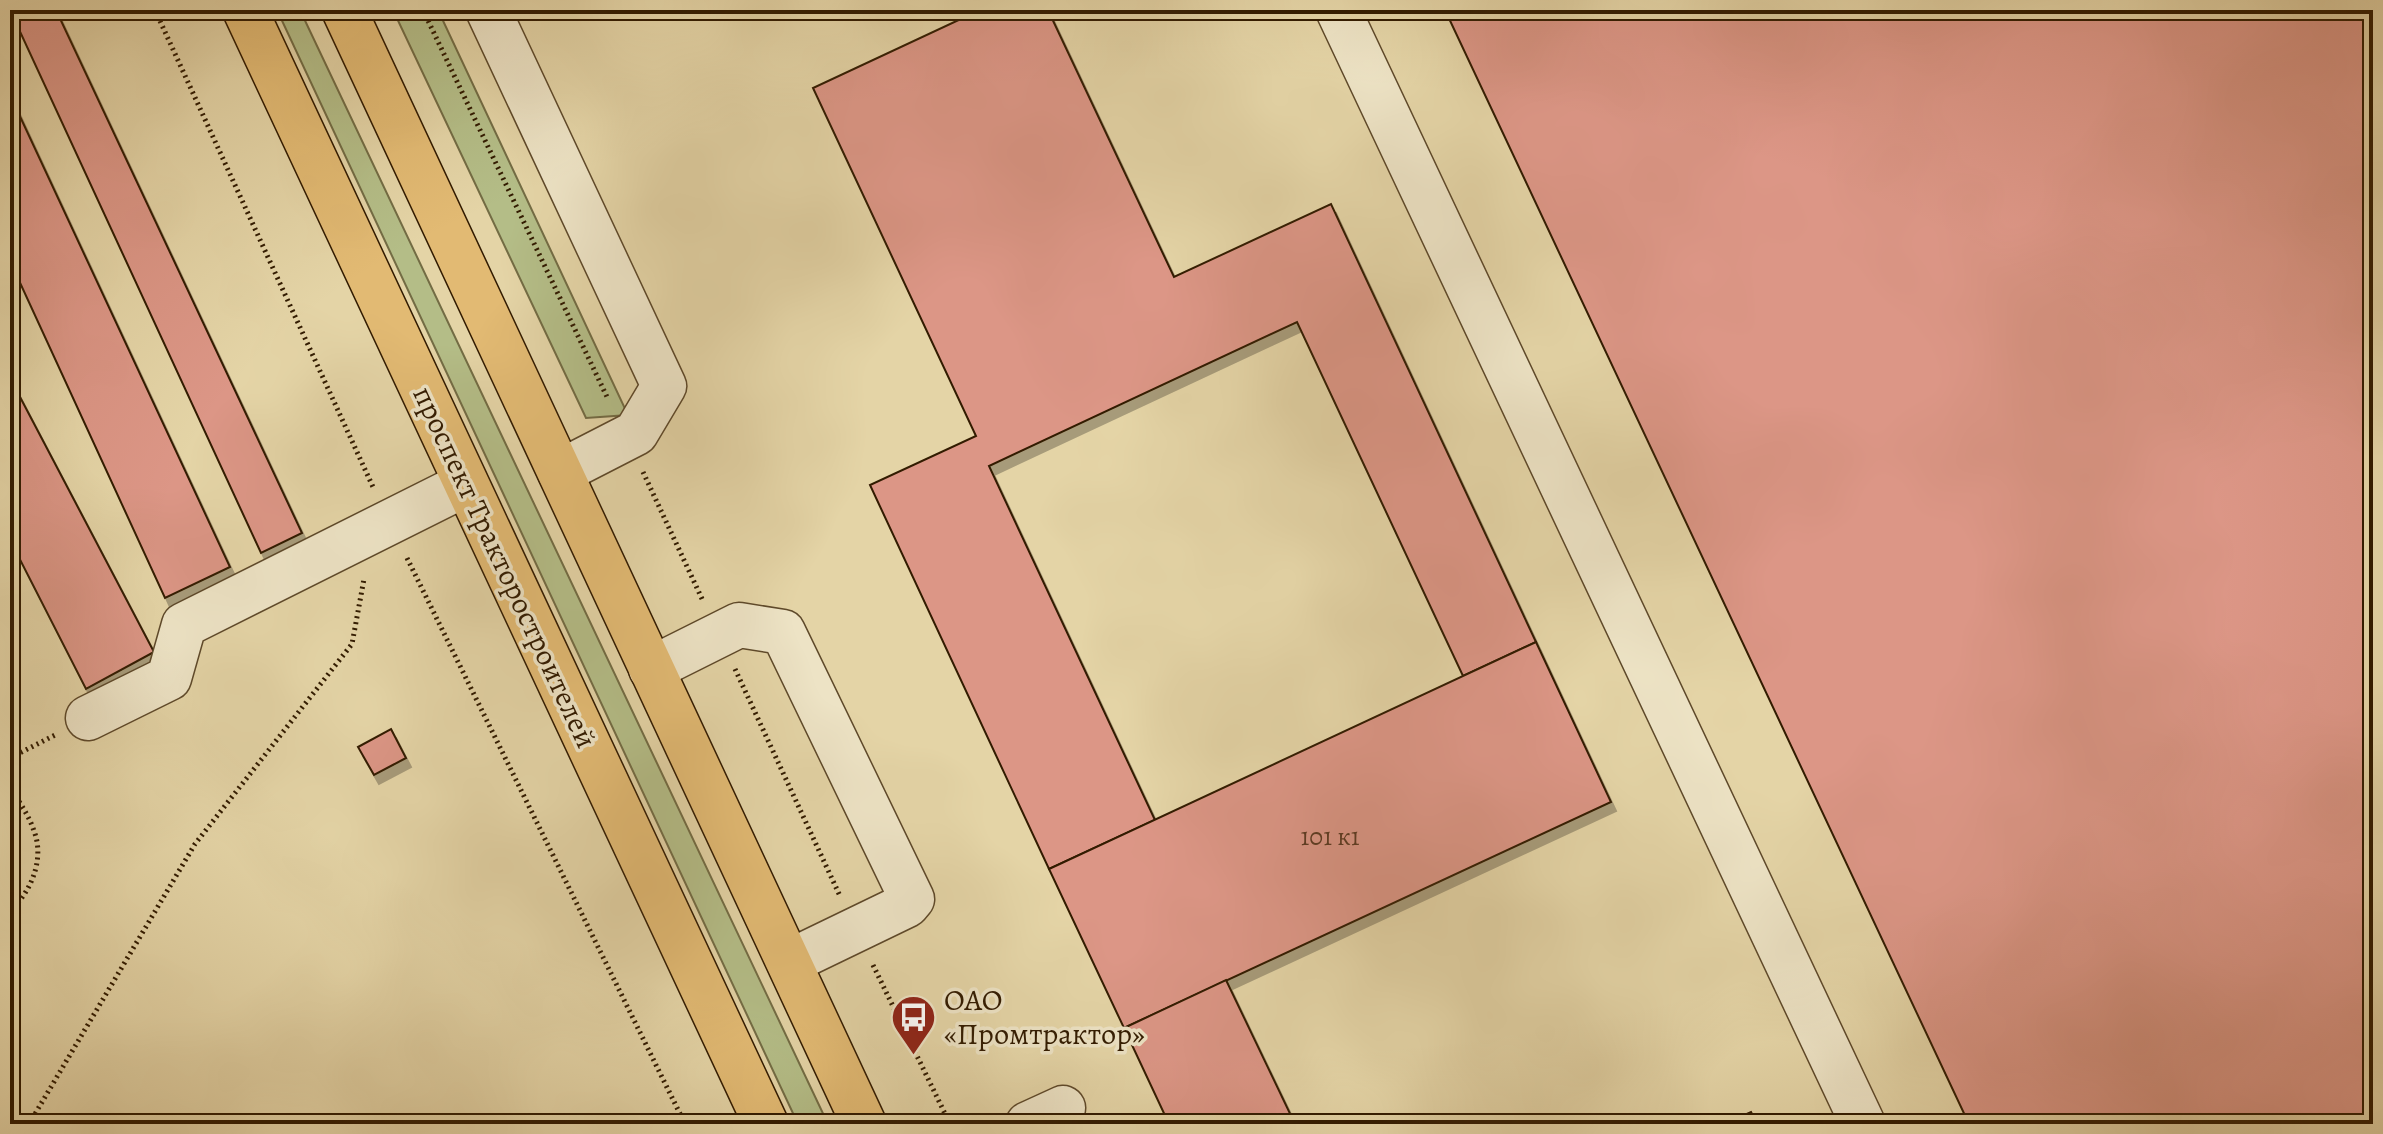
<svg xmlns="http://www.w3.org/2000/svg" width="2383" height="1134" viewBox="0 0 2383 1134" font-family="Alegreya,serif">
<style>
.green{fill:#b4bd87;stroke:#736c44;stroke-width:2}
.building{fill:#dc9686;stroke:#321b00;stroke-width:2;filter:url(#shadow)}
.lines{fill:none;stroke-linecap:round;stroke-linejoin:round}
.minor-casing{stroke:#5e492a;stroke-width:47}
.major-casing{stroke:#321b00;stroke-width:47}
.path{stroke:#321b00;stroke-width:5;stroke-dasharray:2 4;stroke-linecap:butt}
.minor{stroke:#ede3c5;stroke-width:44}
.major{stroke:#e2ba73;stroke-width:44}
.labels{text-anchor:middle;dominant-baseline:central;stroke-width:7;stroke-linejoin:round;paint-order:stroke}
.number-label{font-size:26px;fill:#5c3a22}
.street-label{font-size:30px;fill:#321b00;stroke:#ede3c5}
.poi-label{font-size:30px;fill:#321b00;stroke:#ede3c5;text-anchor:start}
</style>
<defs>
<filter id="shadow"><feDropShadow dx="5" dy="9" stdDeviation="0" flood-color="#0004"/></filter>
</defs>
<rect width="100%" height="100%" fill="#e4d4a6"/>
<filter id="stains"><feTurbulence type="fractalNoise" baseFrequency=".0025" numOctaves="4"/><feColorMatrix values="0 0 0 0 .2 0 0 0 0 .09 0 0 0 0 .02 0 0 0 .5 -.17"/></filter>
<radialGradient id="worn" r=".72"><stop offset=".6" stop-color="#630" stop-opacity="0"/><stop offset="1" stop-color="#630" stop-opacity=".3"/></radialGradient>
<!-- green -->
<g class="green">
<path d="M 277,10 L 300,10 L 828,1124 L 798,1124 Z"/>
<path d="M 393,10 L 438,10 L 628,415 L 586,418 Z"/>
</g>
<!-- building -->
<g class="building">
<path d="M 10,10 L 56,10 L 302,533 L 261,553 Z"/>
<path d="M 980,10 L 1048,10 L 1174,277 L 1331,204 L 1536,642 L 1463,676 L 1297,322 L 989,466 L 1155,820 L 1049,869 L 870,485 L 976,436 L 813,88 Z"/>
<path d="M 1445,10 L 2373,10 L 2373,1124 L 1969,1124 Z"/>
<path d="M 10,95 L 230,567 L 165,598 L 10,261 Z"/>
<path d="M 10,378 L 154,652 L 86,689 L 10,540 Z"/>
<path d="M 1536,642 L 1611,802 L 1124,1028 L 1049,869 Z"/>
<path d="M 391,729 L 406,758 L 374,775 L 358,747 Z"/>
<path d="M 1226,980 L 1295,1124 L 1169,1124 L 1124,1028 Z"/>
<path d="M 1751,1112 L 1757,1124 L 1724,1124 Z"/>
</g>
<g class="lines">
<defs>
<g id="minor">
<path d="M 488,10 L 664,386 L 636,433 L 560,472"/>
<path d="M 1338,10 L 1863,1124"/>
<path d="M 651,669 L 739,625 L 783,632 L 912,899 L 907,905 L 789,962"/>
<path d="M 88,718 L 169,678 L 184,625 L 466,484"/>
<path d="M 1028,1124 L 1063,1108"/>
</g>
<g id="major">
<path d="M 245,10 L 766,1124"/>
<path d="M 344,10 L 864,1124"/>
</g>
</defs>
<!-- minor casing -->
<use href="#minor" class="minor-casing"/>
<!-- major casing -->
<use href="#major" class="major-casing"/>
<!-- path -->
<g class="path">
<path d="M 155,10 L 373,487"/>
<path d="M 423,10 L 608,399"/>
<path d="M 643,472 L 703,601"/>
<path d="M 407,558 L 685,1124"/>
<path d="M 735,669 L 840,896"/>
<path d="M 10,758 L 55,735"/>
<path d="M 10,786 C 18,801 29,815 34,831 C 45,859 31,892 10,911"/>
<path d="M 873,965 L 950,1124"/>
<path d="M 29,1124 L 195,844 L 352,644 L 364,579"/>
</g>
<!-- minor -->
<use href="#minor" class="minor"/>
<!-- major -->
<use href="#major" class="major"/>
</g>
<!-- icons -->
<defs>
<symbol id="bus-pin" viewBox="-11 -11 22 30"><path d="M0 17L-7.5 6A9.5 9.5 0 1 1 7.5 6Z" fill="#8f2418" stroke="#ede3c5"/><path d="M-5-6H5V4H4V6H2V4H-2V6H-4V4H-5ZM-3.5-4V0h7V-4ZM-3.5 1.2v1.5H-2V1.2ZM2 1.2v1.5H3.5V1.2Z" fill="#fff"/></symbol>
</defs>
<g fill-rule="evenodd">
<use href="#bus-pin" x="888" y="992" width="51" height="69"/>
</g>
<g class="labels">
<!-- number labels -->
<g class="number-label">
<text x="1330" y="836">101 к1</text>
</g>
<!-- street labels -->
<g class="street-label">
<text transform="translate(505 567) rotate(65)">проспект Тракторостроителей</text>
</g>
<!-- poi labels -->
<g class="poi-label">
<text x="944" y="1000">ОАО<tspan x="944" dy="34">«Промтрактор»</tspan></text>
</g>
</g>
<!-- margin -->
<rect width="2383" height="1134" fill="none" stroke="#e4d4a6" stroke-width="40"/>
<rect x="12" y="12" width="2359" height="1110" fill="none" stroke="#321b00" stroke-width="4"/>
<rect x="20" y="20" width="2343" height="1094" fill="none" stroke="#321b00" stroke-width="2"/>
<rect width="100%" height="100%" filter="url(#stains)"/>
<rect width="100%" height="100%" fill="url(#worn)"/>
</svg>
